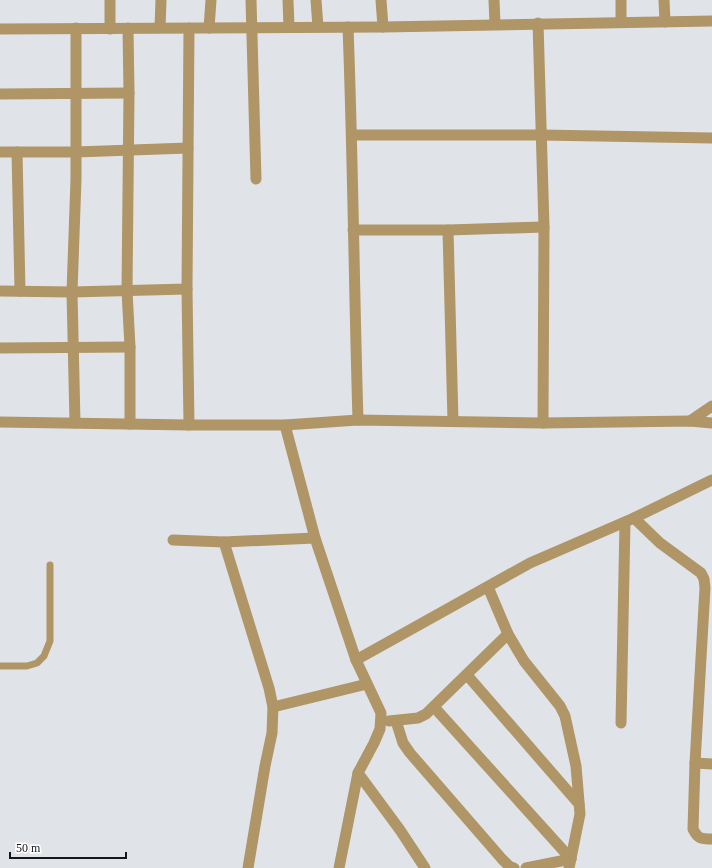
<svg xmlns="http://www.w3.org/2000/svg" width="712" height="868" viewBox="0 0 712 868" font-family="'Times New Roman',serif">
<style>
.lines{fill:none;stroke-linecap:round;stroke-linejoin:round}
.service{stroke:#b09567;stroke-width:7}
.minor{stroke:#b09567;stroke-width:11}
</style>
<rect width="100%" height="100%" fill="#e0e4e8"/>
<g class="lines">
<!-- service -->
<path class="service" d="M 0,666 L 27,666 L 37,663 L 44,656 L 50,641 L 50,565"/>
<!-- minor -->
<g class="minor">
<path d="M 251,0 L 256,179"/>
<path d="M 288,0 L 289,27"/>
<path d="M 316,0 L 318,27"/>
<path d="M 381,0 L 383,27"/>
<path d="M 494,0 L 495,24"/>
<path d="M 621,0 L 621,22"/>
<path d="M 664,0 L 665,22"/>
<path d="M 538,23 L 544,227 L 543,423"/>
<path d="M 160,27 L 161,0"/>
<path d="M 348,27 C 353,158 354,289 358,420"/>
<path d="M 128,28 L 129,93 L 127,291 L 130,347 L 130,424"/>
<path d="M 189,28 L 187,289 L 189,425"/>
<path d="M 209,28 L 211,0"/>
<path d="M 0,29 L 383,27 L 712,21"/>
<path d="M 110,29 L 110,0"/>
<path d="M 0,94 L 129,93"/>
<path d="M 352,135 L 541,135 L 712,138"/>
<path d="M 0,152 L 76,152 L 188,148"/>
<path d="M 17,152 L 20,291"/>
<path d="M 353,230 L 448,230 L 544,227"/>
<path d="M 448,230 L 453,421"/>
<path d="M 0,291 L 72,292 L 187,289"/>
<path d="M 0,348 L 130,347"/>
<path d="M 690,421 L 712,406"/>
<path d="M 0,422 L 189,425 L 285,425 L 358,420 L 543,423 L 690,421 L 712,423"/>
<path d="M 75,423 L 72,292 L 76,179 L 76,28"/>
<path d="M 285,425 L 315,538 L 356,660 L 381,713 L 380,729 L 374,743 L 358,773 L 339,868"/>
<path d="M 634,518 L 660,543 L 701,573 L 704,579 L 705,588 L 695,763 L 693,829 C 698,839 701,839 712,839"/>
<path d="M 173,540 L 224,542 L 315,538"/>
<path d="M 224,542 L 269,688 L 273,707 L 272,733 L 265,766 L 248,868"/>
<path d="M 488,587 L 508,634 L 524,661 L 560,706 L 565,716 L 576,766 L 580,814 L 569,868"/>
<path d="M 356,660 L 530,563 L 634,518 L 712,480"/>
<path d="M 467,675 L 579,804"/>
<path d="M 273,707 L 367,684"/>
<path d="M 434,707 L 571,859"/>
<path d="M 389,721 L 418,718 L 426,714 L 508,634"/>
<path d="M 396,721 L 403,743 L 410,753 L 502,859 L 509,866 L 514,868"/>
<path d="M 621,723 L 625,522"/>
<path d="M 695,763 L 712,764"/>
<path d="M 358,773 L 400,830 L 425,868"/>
<path d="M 526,868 L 571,859"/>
</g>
</g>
<!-- scale -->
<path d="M10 852v6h116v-6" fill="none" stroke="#151618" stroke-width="2"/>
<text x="16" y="852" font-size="12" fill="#151618" stroke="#ffffff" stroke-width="3" paint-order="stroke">50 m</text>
</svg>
